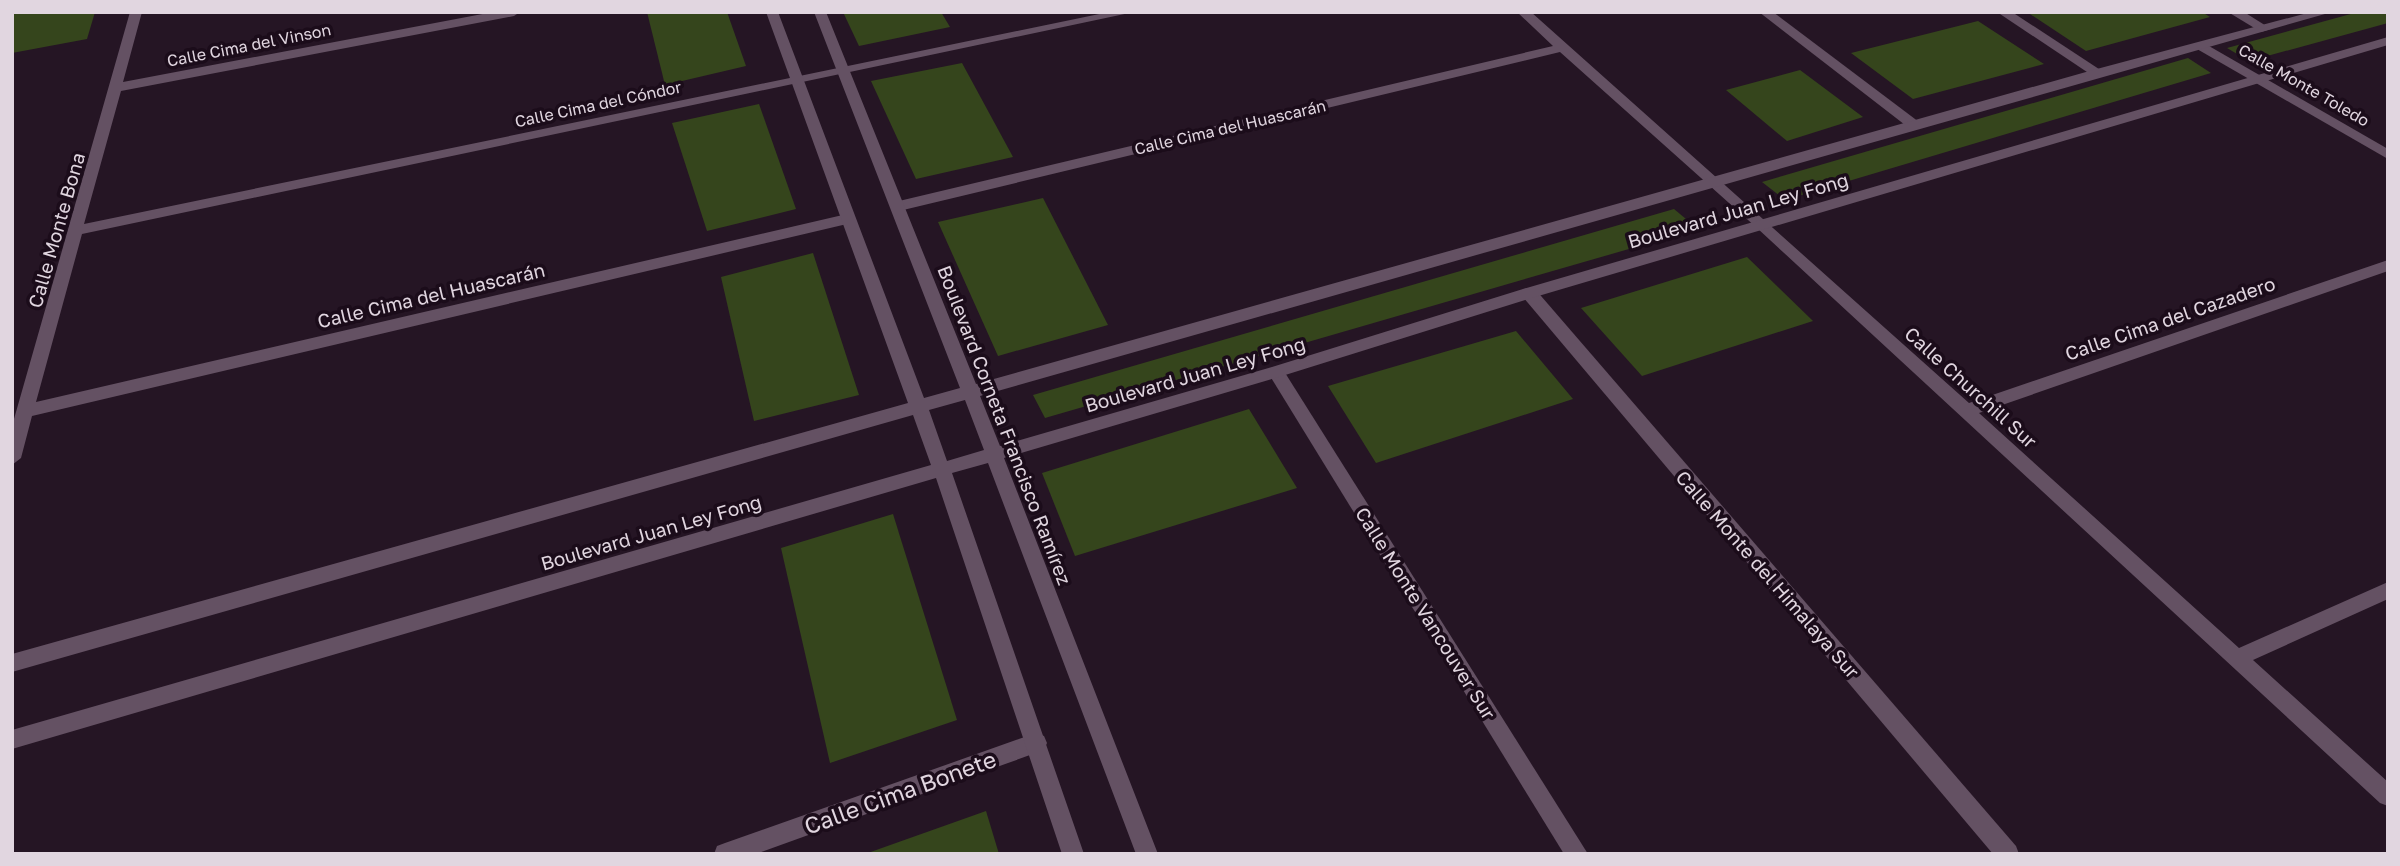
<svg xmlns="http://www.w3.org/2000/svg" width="2400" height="866" viewBox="0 0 2400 866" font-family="'Golos Text',sans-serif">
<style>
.green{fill:#35451c}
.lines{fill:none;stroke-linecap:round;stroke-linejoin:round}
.minor{fill:#645163;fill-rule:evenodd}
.tertiary{fill:#645163;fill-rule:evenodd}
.labels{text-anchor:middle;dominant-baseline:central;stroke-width:7;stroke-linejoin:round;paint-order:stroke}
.far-street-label{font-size:16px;fill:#e1d6e0;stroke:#1b0c1a}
.street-label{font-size:19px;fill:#e1d6e0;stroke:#1b0c1a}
.near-street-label{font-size:23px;fill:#e1d6e0;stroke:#1b0c1a}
</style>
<rect width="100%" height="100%" fill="#251524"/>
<!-- green -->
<g class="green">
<path d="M 12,12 L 95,12 L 87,39 L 12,53 Z"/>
<path d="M 647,12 L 727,12 L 746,66 L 665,85 Z"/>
<path d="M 843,12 L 941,12 L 950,27 L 859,46 Z"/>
<path d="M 2027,12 L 2202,12 L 2210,17 L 2086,51 Z"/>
<path d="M 2358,12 L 2388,12 L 2388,23 L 2249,61 L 2227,48 Z"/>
<path d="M 1978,21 L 2044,64 L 1913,99 L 1851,53 Z"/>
<path d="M 2188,58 L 2211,73 L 1785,200 L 1762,182 Z"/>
<path d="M 962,63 L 1013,157 L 916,179 L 871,81 Z"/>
<path d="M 1800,70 L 1863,117 L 1787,141 L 1726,90 Z"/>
<path d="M 759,104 L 796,209 L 707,231 L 672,123 Z"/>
<path d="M 1043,198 L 1108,325 L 998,356 L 938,222 Z"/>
<path d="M 1674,209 L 1698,229 L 1045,418 L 1033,395 Z"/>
<path d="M 813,253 L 859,395 L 754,421 L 721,277 Z"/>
<path d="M 1747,257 L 1813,321 L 1642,376 L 1581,308 Z"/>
<path d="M 1516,331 L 1573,399 L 1376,463 L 1328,386 Z"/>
<path d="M 1249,409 L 1297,488 L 1075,556 L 1042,473 Z"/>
<path d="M 893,514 L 957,720 L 830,763 L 781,548 Z"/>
<path d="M 986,811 L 999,854 L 865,854 Z"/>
</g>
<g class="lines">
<!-- minor -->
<g class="minor">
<path d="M 130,12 L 142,12 L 123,82 L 493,12 L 520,12 L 514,16 L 121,91 L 84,224 L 1109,12 L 1134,12 L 82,234 L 36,402 L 847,214 L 854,219 L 847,224 L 32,416 L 21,458 L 12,465 L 12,426 Z"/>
<path d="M 1517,12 L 1531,12 L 1969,403 L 2388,260 L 2388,271 L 1979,413 L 2239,648 L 2388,582 L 2388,599 L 2253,660 L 2388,782 L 2388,806 L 2380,803 L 1757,228 L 1560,52 L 899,211 L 892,206 L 899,201 L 1553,46 Z"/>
<path d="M 1759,12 L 1773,12 L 1919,122 L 1919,128 L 1909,128 Z"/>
<path d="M 1997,12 L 2012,12 L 2105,73 L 2103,76 L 2093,76 Z"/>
<path d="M 2228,12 L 2244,12 L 2271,29 L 2261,32 Z"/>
<path d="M 2202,42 L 2388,149 L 2388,159 L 2197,49 L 2196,46 Z"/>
<path d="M 1529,288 L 1535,289 L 2016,846 L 2019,854 L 1993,854 L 1523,297 L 1521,293 L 1523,289 Z"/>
<path d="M 1276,366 L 1282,368 L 1588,854 L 1564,854 L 1270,376 L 1268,372 Z"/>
<path d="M 1036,733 L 1044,736 L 1047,743 L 1044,750 L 756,854 L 714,854 L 717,846 L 725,843 Z"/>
</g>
<!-- tertiary -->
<path class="tertiary" d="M 766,12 L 778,12 L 924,398 L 960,388 L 814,12 L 826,12 L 976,384 L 2093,70 L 2311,12 L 2332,12 L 980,396 L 1000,446 L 1272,367 L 1523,289 L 2388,37 L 2388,45 L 1535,297 L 1282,376 L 1004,458 L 1158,854 L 1136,854 L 988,463 L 952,473 L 1084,854 L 1062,854 L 936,478 L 12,749 L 12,730 L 931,465 L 913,415 L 12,672 L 12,654 L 908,403 ZM 965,400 L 984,450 L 947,461 L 929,410 Z"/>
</g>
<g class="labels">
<!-- far-street labels -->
<g class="far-street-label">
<text transform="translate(249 45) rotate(-11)">Calle Cima del Vinson</text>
<text transform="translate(2304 85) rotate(30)">Calle Monte Toledo</text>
<text transform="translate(598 104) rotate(-12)">Calle Cima del Cóndor</text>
<text transform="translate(1230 127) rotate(-13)">Calle Cima del Huascarán</text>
</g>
<!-- street labels -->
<g class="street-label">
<text transform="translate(1738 210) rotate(-16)">Boulevard Juan Ley Fong</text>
<text transform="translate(56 230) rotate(-74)">Calle Monte Bona</text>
<text transform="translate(431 295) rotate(-13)">Calle Cima del Huascarán</text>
<text transform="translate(2170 318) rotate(-19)">Calle Cima del Cazadero</text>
<text transform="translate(1195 374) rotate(-16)">Boulevard Juan Ley Fong</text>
<text transform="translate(1971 387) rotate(42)">Calle Churchill Sur</text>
<text transform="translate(1005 425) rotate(69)">Boulevard Corneta Francisco Ramírez</text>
<text transform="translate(651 532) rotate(-16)">Boulevard Juan Ley Fong</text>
<text transform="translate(1768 574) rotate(49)">Calle Monte del Himalaya Sur</text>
<text transform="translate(1426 613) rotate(58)">Calle Monte Vancouver Sur</text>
</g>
<!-- near-street labels -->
<g class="near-street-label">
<text transform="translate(900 792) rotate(-20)">Calle Cima Bonete</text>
</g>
</g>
<!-- border -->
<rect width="2400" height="866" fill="none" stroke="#e1d6e0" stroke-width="28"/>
</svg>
